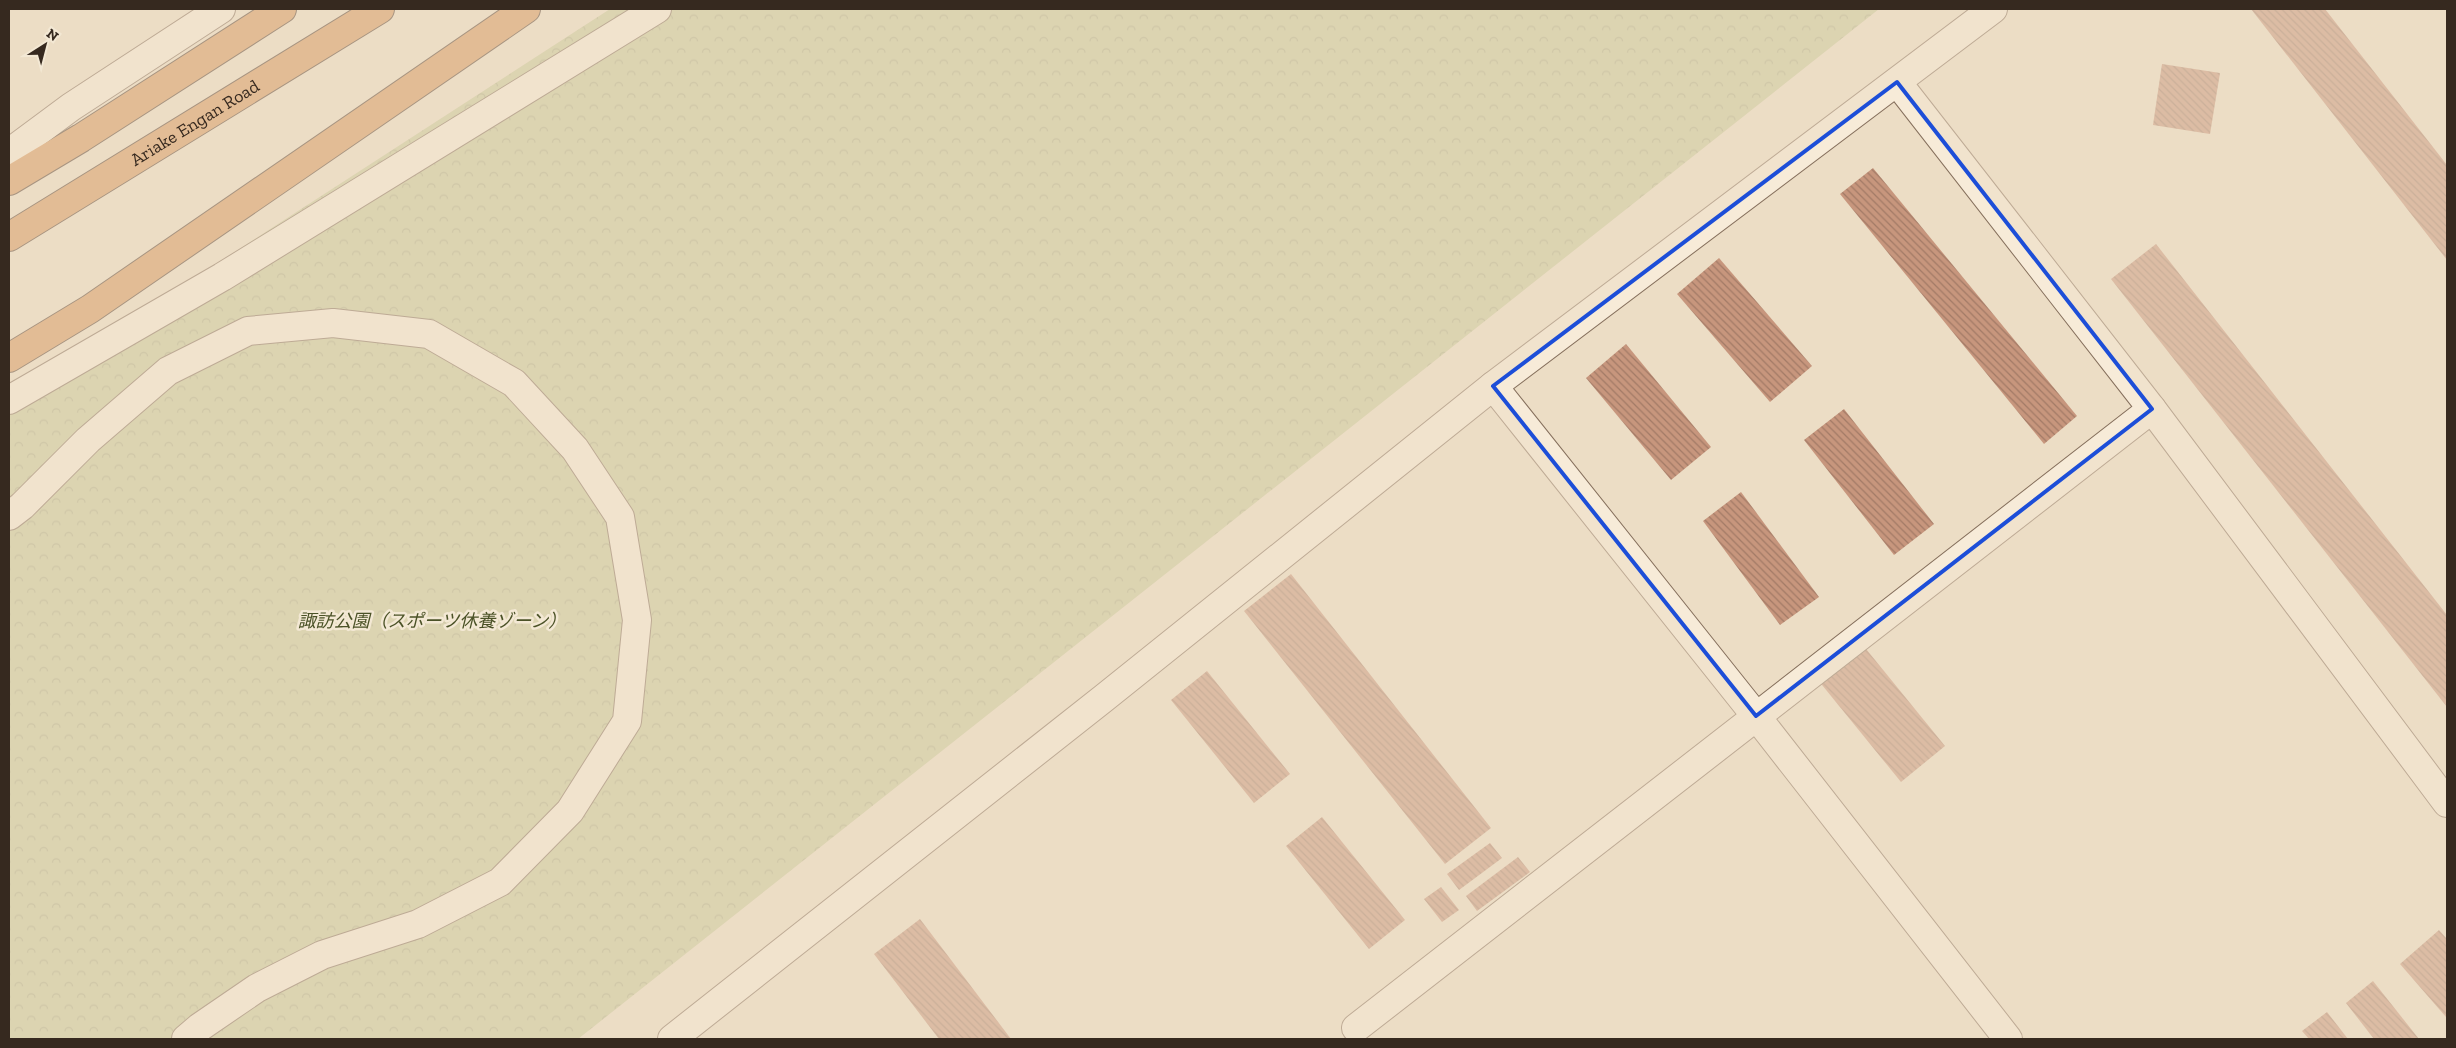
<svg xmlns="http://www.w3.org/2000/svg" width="2456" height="1048" viewBox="0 0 2456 1048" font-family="'Zilla Slab','Noto Sans JP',serif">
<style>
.park{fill:url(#park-crowns)}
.building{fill:url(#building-back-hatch)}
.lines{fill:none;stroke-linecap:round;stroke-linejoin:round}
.minor-casing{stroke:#856f5c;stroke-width:30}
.highway-casing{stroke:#543e30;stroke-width:30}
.minor{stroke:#f7ebd8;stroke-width:28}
.highway{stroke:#d6965b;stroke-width:28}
.marked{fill:none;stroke:#1d4ed8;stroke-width:4;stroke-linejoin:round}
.labels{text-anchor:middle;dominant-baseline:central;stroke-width:5;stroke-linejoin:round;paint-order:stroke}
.street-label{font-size:18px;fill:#36291f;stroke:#f3e8d4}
.park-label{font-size:18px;font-style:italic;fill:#4b5227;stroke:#f3e8d4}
</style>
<defs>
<pattern id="park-crowns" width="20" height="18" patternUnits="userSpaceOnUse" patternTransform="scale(1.25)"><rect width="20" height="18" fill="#c7c99a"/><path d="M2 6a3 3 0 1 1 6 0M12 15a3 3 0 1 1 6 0" fill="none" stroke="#acad84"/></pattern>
<pattern id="building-back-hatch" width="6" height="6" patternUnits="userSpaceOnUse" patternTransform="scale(1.25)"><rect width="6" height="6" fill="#c7967d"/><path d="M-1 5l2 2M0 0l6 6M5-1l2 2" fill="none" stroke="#a27a66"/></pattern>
</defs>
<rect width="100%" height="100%" fill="#ecddc5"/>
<!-- park -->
<path class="park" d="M 610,9 L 1879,9 L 578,1039 L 9,1039 L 9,398 Z"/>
<!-- building -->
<g class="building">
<path d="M 2251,9 L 2325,9 L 2447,165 L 2447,260 Z"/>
<path d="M 2162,64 L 2220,73 L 2210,134 L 2153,125 Z"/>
<path d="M 1873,168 L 2077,416 L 2044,444 L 1840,194 Z"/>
<path d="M 2156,244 L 2447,615 L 2447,707 L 2111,279 Z"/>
<path d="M 1719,258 L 1812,366 L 1770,402 L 1677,294 Z"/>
<path d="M 1626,344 L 1711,447 L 1671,480 L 1586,378 Z"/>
<path d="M 1844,409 L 1934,524 L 1894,555 L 1804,440 Z"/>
<path d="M 1741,492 L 1819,597 L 1780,625 L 1703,521 Z"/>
<path d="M 1291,574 L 1491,828 L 1445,864 L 1244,611 Z"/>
<path d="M 1862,644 L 1945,746 L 1901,782 L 1818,680 Z"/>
<path d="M 1207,671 L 1290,774 L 1254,803 L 1171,700 Z"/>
<path d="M 1322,817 L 1405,920 L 1369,949 L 1286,846 Z"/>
<path d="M 1490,843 L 1502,858 L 1459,890 L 1447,874 Z"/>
<path d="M 1518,857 L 1530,872 L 1477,911 L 1466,896 Z"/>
<path d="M 1441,887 L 1459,910 L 1442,922 L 1424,899 Z"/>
<path d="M 920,919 L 1011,1039 L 939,1039 L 874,954 Z"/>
<path d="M 2439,930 L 2447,939 L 2446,1017 L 2400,964 Z"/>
<path d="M 2373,981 L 2419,1039 L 2374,1039 L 2346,1003 Z"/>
<path d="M 2327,1012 L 2348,1039 L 2309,1039 L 2302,1031 Z"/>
</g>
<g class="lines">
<defs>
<g id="minor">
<path d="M 1993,9 L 1493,386 L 1756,716 L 2008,1039"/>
<path d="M 1897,82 L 2152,409 L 2447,803"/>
<path d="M 9,153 L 71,107 L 221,9"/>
<path d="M 9,400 L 222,277 L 657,9"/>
<path d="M 9,516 L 22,506 L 88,440 L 168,371 L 248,331 L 333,323 L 429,334 L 514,383 L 575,449 L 620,517 L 637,620 L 627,721 L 570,811 L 500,882 L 418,924 L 322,955 L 257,988 L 200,1027 L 186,1039"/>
<path d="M 1356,1028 L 2152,409"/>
<path d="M 672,1039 L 1104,698 L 1493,386"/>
</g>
<g id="highway">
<path d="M 9,181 L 81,138 L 282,9"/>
<path id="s1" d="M 9,237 L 380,9"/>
<path d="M 9,358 L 90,309 L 526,9"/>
</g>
</defs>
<!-- minor casing -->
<use href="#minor" class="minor-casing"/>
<!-- highway casing -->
<use href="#highway" class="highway-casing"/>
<!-- minor -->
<use href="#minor" class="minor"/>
<!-- highway -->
<use href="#highway" class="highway"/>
</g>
<!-- marked area -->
<path d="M0 0H2456V1048H0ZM 1897,82 L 2152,409 L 1756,716 L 1493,386 Z" fill="#ecddc5" fill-opacity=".55" fill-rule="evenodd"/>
<path class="marked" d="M 1897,82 L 2152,409 L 1756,716 L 1493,386 Z"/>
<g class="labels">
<!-- street labels -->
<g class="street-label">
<text stroke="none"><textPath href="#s1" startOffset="218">Ariake Engan Road</textPath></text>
</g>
<!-- park labels -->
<g class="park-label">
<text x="432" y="621">諏訪公園（スポーツ休養ゾーン）</text>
</g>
</g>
<!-- border -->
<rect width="2456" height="1048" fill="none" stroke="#36291f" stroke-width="20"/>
<!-- north arrow -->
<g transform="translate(45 45) rotate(36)" stroke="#f3e8d4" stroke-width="4" paint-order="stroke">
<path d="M0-4L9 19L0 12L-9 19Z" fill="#36291f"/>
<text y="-8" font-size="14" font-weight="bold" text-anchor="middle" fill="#36291f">N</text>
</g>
</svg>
